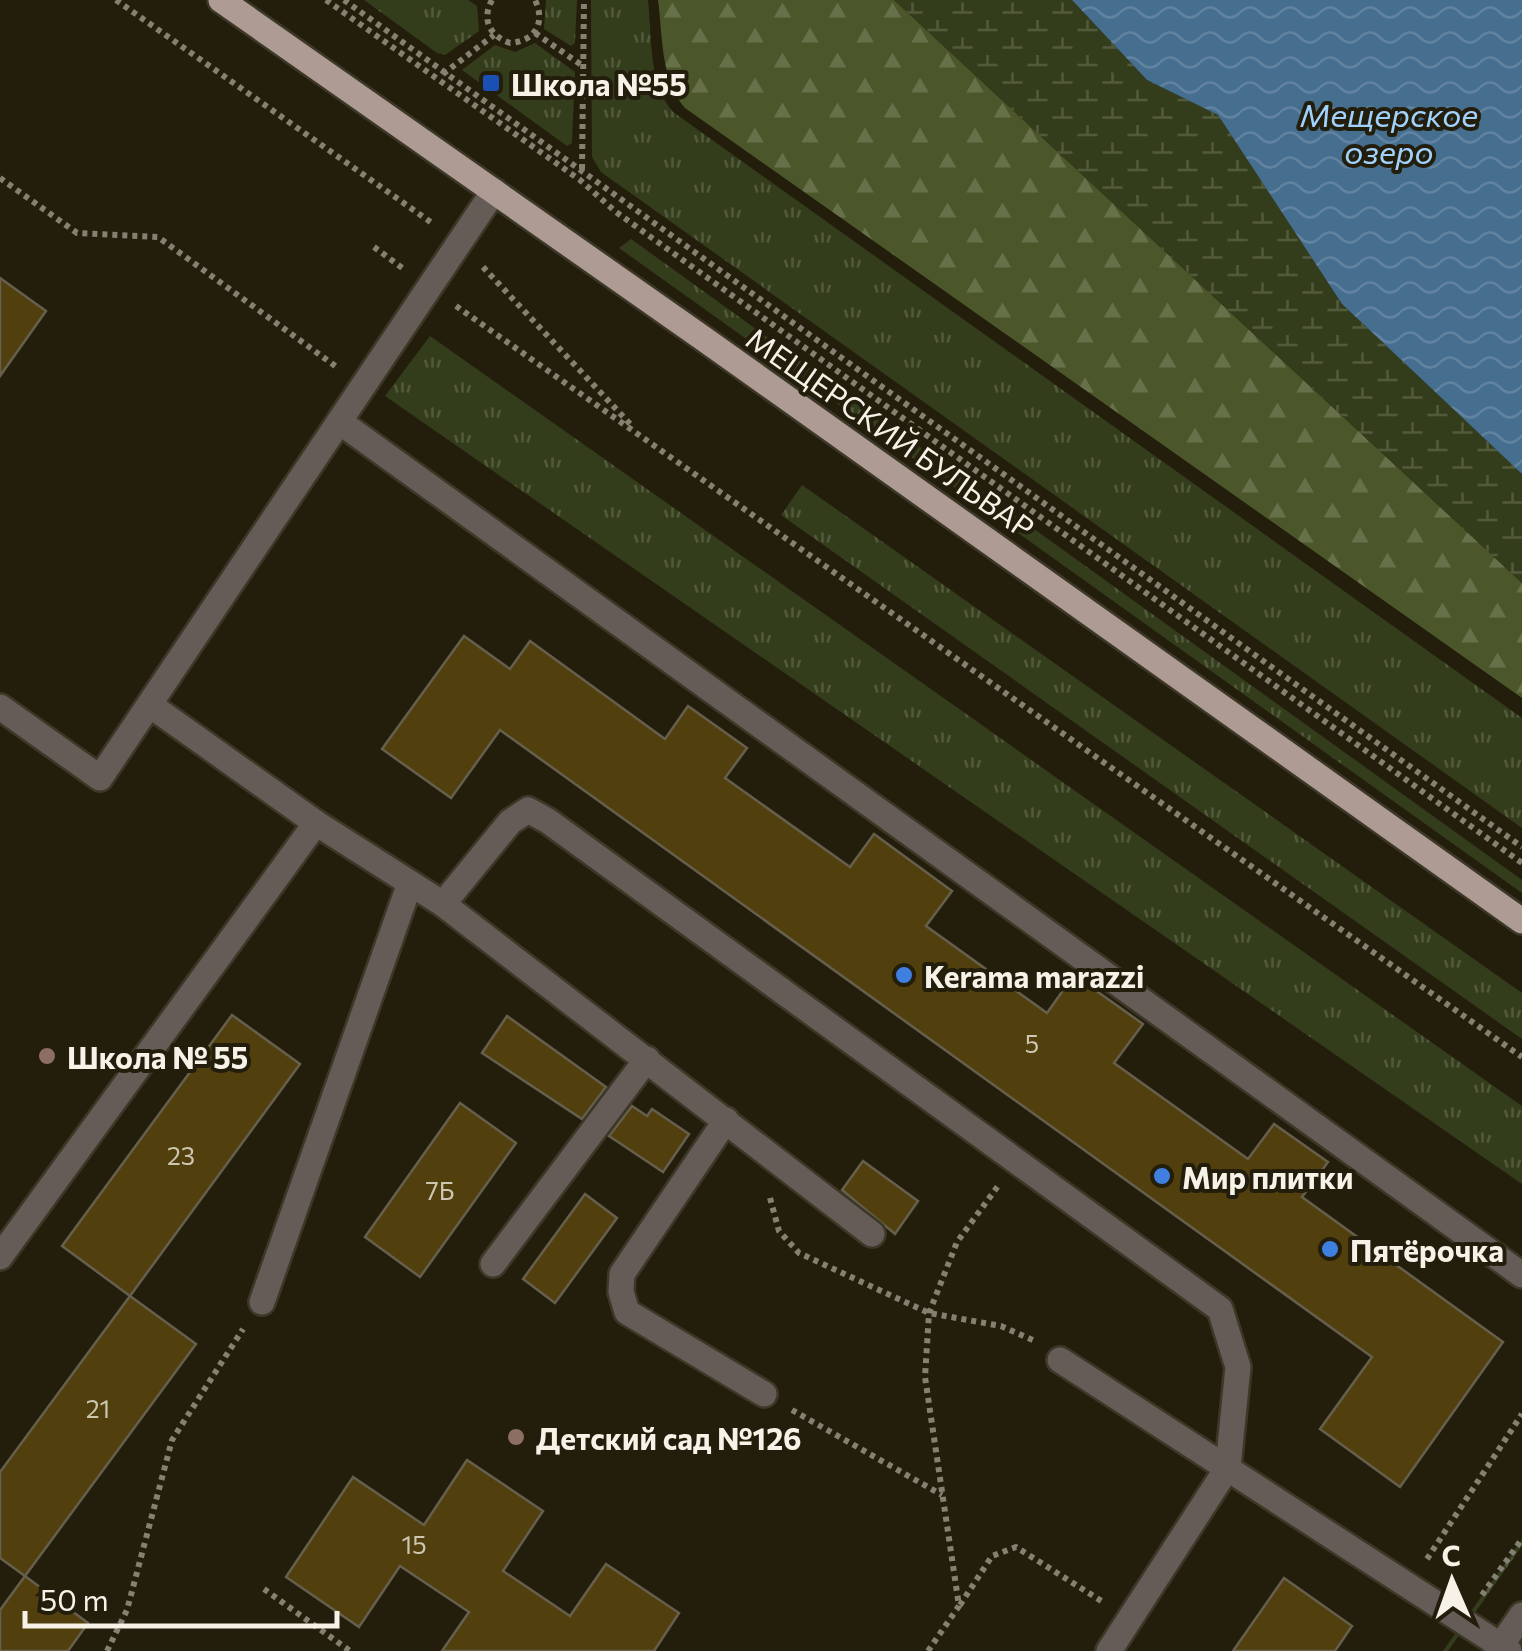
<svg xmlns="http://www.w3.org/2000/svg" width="1522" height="1651" viewBox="0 0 1522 1651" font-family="Commissioner,sans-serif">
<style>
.grass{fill:url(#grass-tufts)}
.forest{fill:url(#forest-firs)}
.wetland{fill:url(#wetland-marsh)}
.water{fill:url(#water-waves)}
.building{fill:#51400e;stroke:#665f4d;stroke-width:2.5}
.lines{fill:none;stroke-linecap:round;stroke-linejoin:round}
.minor-casing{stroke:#3c3726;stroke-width:30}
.major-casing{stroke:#3c3726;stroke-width:30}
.path{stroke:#868072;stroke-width:6;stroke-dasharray:5 5;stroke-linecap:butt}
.minor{stroke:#655c58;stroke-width:25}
.major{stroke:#ae9b94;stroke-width:25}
.transit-dot{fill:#1a4fb4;stroke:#231d0c;stroke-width:4}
.shop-dot{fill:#3f7fe0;stroke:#231d0c;stroke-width:4}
.education-dot{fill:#8d6e63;stroke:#231d0c;stroke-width:4}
.labels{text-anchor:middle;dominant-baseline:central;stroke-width:8;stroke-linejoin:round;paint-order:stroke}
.number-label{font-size:25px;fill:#cdc6b1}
.poi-label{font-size:30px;font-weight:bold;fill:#f6f2e7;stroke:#231d0c;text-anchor:start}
.street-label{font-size:30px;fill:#f6f2e7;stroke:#231d0c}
.water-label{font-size:32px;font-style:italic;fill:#a1d2fd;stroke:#231d0c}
</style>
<defs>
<pattern id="grass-tufts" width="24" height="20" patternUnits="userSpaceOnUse" patternTransform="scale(2.5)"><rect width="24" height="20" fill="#343d1b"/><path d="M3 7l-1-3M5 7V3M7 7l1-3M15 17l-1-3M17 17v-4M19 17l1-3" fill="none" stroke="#525a3c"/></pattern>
<pattern id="forest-firs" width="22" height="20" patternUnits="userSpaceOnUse" patternTransform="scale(2.5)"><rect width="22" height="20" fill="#4b572a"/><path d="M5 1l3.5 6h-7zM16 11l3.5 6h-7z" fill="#667049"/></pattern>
<pattern id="wetland-marsh" width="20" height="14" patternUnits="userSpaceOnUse" patternTransform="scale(2.5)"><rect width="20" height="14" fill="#343d1b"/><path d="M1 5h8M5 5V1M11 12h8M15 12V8" fill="none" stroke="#525a3c"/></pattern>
<pattern id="water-waves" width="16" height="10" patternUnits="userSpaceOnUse" patternTransform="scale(2.5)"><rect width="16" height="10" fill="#466e8f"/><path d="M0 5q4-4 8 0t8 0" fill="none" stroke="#61839f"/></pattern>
</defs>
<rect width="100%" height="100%" fill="#231d0c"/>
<!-- grass -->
<g class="grass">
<path d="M 364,0 L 468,0 L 477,6 L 479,31 L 445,55 L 437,53 Z"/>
<path d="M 546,0 L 577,0 L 575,43 L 571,46 L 544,29 Z"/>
<path d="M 591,0 L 648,0 C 652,37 648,83 673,112 L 1522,718 L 1522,828 L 601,172 L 592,157 Z"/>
<path d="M 535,43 L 575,72 L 572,143 L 567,146 L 462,70 L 495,45 L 515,52 Z"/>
<path d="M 631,239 L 1522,880 L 1522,893 L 619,248 Z"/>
<path d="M 430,336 L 1522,1106 L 1522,1184 L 385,396 Z"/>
<path d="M 802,485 L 1522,993 L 1522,1039 L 781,515 Z"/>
<path d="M 1522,1539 L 1522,1546 L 1448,1651 L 1443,1651 Z"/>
</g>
<!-- forest -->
<path class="forest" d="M 658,0 L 894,0 L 1522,583 L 1522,698 L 685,108 C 660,79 663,36 658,0 Z"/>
<!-- wetland -->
<path class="wetland" d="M 894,0 L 1072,0 L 1147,80 L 1218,115 L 1342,304 L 1522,474 L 1522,583 Z"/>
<!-- water -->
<path class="water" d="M 1072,0 L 1522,0 L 1522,474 L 1342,304 L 1218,115 L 1147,80 Z"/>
<!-- building -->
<g class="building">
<path d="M 0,278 L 46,311 L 0,376 Z"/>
<path d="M 464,636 L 510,669 L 530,641 L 665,739 L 688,706 L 747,748 L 725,778 L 850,867 L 874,834 L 952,891 L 926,926 L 1047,1013 L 1074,975 L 1143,1024 L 1114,1063 L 1248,1159 L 1274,1124 L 1328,1162 L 1302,1197 L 1503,1342 L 1400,1487 L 1320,1429 L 1372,1357 L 500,730 L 451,798 L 382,749 Z"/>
<path d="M 232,1015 L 300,1064 L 130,1296 L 62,1246 Z"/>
<path d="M 507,1016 L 606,1087 L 582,1119 L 482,1053 Z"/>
<path d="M 460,1103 L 516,1143 L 420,1277 L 365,1237 Z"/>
<path d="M 632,1106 L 647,1116 L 652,1109 L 689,1134 L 663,1172 L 609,1136 Z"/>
<path d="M 863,1161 L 918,1201 L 895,1234 L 842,1190 Z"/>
<path d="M 585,1194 L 617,1218 L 555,1303 L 523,1279 Z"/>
<path d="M 130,1296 L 196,1344 L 25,1576 L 0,1558 L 0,1472 Z"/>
<path d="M 467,1460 L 543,1511 L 503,1571 L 570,1616 L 606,1564 L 679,1613 L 654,1651 L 442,1651 L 469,1612 L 400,1566 L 359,1627 L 286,1577 L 353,1477 L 424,1525 Z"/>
<path d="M 25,1576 L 88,1623 L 68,1651 L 0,1651 L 0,1610 Z"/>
<path d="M 1284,1578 L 1352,1626 L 1335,1651 L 1233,1651 Z"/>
</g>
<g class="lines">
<defs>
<g id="minor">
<path d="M 340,422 L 1522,1275"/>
<path d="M 150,705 L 316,823 L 443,904 L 510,822 L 528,810 L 548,821 L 1220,1309 L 1238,1367 L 1228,1467 L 1109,1651"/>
<path d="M 0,707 L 100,778 L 494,191"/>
<path d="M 443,904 L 872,1234"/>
<path d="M 726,1120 L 622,1274 L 621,1292 L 627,1312 L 764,1394"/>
<path d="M 0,1257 L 316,823"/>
<path d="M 493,1264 L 647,1059"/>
<path d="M 262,1302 L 410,883"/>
<path d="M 1060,1360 L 1509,1651"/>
<path d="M 1497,1651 L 1522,1615"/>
</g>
<path id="major" d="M 221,0 L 704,339 L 1522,921"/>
</defs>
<!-- minor casing -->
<use href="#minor" class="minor-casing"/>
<!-- major casing -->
<use href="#major" class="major-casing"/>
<!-- path -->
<g class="path">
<path d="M 116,0 L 432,223"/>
<path d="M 326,0 L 580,180 L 616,212 L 1522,863"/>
<path d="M 344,0 L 1522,847"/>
<path d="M 492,0 C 481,20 490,36 510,43 C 535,41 546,23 535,0"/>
<path d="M 535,33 L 583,66"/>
<path d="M 443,74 L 494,35"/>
<path d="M 582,169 L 584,0"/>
<path d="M 0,178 L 77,233 L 158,237 L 338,368"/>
<path d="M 374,247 L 405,270"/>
<path d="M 483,267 L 632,426"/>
<path d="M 456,306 L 1522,1057"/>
<path d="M 770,1198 L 779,1231 L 799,1253 L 929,1313 L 1001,1326 L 1035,1341"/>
<path d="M 792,1410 L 942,1495"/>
<path d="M 1427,1559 L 1522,1414"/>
<path d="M 264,1589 L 350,1651"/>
<path d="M 1482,1595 L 1522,1539"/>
<path d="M 960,1605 L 992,1556 L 1016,1547 L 1103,1602"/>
<path d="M 107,1651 L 127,1610 L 172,1440 L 243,1329"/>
<path d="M 928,1651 L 959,1606 L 925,1377 L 929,1313 L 957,1242 L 998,1186"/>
</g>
<!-- minor -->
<use href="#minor" class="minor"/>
<!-- major -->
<use href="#major" class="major"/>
</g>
<!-- markers -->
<rect class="transit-dot" x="481" y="73" width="20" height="20" rx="5"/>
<g class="shop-dot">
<circle cx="904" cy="975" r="10"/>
<circle cx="1162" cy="1176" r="10"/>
<circle cx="1330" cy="1249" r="10"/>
</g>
<g class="education-dot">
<circle cx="47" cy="1056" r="10"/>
<circle cx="516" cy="1437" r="10"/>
</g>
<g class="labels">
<!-- number labels -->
<g class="number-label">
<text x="1032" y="1043">5</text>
<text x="181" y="1155">23</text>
<text x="440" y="1190">7Б</text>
<text x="98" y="1408">21</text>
<text x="414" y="1544">15</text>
</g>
<!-- poi labels -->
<g class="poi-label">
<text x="511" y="83">Школа №55</text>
<text x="924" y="975">Kerama marazzi</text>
<text x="67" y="1056">Школа № 55</text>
<text x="1182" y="1176">Мир плитки</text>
<text x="1350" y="1249">Пятёрочка</text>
<text x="536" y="1437">Детский сад №126</text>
</g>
<!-- street labels -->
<g class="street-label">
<text transform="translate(891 432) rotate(35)">МЕЩЕРСКИЙ БУЛЬВАР</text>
</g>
<!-- water labels -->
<g class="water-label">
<text x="1389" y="114">Мещерское<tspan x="1389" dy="37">озеро</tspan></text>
</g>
</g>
<!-- north arrow -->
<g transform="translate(1452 1581) rotate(358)" stroke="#231d0c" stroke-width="8" paint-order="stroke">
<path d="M0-8L18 38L0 25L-18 38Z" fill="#f6f2e7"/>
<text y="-15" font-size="28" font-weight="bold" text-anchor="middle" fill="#f6f2e7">С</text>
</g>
<!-- scale -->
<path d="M25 1611v15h312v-15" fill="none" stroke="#f6f2e7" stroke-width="5"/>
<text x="40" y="1611" font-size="30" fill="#f6f2e7" stroke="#231d0c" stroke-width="8" paint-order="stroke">50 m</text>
</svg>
